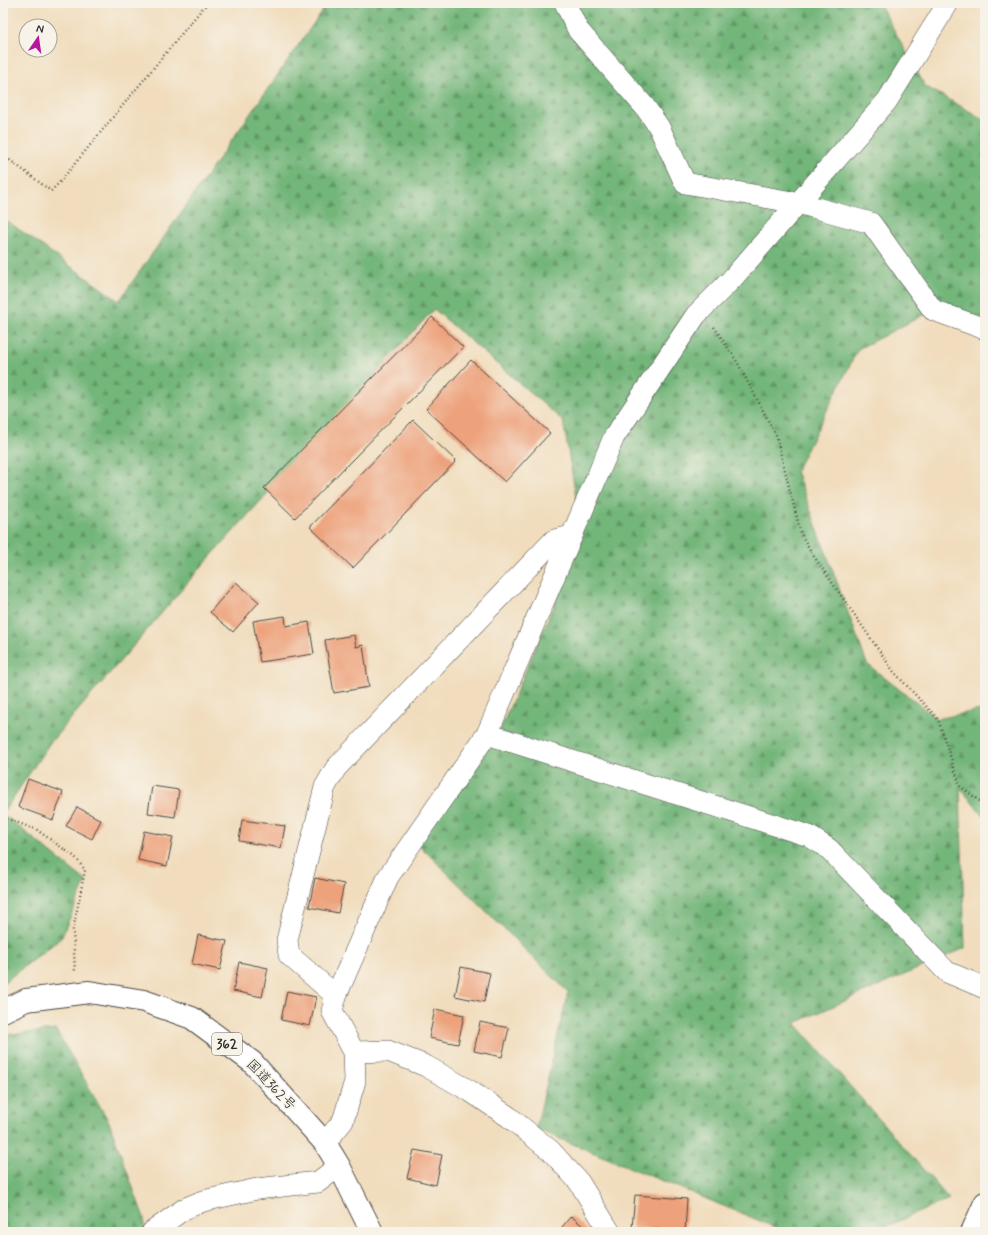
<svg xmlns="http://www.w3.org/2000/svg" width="988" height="1235" viewBox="0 0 988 1235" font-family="Mynerve,'Klee One',sans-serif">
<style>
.forest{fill:url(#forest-firs);stroke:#4f7052}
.building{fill:#eda27c}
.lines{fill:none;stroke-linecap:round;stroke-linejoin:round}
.minor-casing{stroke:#494641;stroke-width:22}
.highway-casing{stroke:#494641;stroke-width:24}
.path{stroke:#494641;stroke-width:2.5;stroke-dasharray:1 3;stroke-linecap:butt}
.minor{stroke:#fff;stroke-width:21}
.highway{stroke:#fff;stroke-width:22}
.labels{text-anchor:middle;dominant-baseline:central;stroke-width:4;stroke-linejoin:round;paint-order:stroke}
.shield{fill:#f7f3e8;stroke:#686764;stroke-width:1}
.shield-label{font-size:13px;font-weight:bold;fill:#2b2b2b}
.street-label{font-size:14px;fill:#2b2b2b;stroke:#f7f3e8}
</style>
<defs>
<pattern id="forest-firs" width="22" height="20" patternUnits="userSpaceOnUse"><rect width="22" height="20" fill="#73b67a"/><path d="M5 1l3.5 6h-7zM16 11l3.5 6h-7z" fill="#5f9464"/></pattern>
</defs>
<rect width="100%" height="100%" fill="#f7f3e8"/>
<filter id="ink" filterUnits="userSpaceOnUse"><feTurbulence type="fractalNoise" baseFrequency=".025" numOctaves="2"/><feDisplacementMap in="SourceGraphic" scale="8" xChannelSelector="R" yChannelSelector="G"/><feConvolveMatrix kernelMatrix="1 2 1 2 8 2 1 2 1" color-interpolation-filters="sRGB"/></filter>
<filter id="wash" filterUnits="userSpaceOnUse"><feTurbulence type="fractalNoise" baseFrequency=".012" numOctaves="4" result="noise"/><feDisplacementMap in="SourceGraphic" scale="16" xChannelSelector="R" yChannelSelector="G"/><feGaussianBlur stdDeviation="0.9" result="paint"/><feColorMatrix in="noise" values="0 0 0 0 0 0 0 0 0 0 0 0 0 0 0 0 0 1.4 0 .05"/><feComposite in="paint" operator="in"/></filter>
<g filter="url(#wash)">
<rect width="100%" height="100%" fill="#f1ddbd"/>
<!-- forest -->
<g class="forest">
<path d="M 328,3 L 879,3 L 925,86 L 985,120 L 985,318 L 933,310 L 858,349 L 796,471 L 867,664 L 937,719 L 985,709 L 985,819 L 960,787 L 965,948 L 795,1023 L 949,1199 L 874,1232 L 787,1232 L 536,1129 L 568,992 L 414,840 L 497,737 L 583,538 L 563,421 L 434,309 L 202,566 L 49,744 L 3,813 L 3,218 L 119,301 Z"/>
<path d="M 3,814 L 86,881 L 61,938 L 3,983 Z"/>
<path d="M 56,1030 L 109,1122 L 144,1218 L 144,1232 L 3,1232 L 3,1035 Z"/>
</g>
<g id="blocks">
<!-- building -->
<g class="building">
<path d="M 432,317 L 463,347 L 295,518 L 264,488 Z"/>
<path d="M 471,360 L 550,433 L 505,482 L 426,409 Z"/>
<path d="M 413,420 L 456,461 L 353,568 L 310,527 Z"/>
<path d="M 236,582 L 259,602 L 233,632 L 210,612 Z"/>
<path d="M 285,616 L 286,626 L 309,622 L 314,654 L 260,662 L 253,621 Z"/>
<path d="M 354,635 L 356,647 L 363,645 L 369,687 L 334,693 L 325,640 Z"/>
<path d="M 28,779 L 63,792 L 53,820 L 18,807 Z"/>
<path d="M 152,786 L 179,790 L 175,817 L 148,813 Z"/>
<path d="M 77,807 L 101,820 L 92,839 L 66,826 Z"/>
<path d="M 242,820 L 285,826 L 281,848 L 239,841 Z"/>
<path d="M 144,831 L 173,837 L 167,866 L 138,860 Z"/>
<path d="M 315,878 L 344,884 L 338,913 L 309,907 Z"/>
<path d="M 198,935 L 227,941 L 220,970 L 192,964 Z"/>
<path d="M 239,962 L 268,968 L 262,997 L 233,991 Z"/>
<path d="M 461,967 L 490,973 L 484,1002 L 455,996 Z"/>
<path d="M 287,991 L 316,997 L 310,1026 L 281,1020 Z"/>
<path d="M 435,1009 L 464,1015 L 458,1044 L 429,1038 Z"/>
<path d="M 480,1022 L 509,1028 L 502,1057 L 474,1051 Z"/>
<path d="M 414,1150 L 442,1155 L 436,1185 L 407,1178 Z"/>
<path d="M 635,1195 L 687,1199 L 685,1232 L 658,1232 L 658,1229 L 632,1228 Z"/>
<path d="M 571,1216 L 590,1232 L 558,1232 Z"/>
</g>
</g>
</g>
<g filter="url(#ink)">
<use href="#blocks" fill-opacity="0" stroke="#494641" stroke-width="1"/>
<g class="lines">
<defs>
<g id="minor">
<path d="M 565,3 L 578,30 L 645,107 L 659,127 L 685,183 L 798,203 L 871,223 L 933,310 L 985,329"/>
<path d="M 487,734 L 809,836 L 829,849 L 947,972 L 985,988"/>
<path d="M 336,996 L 289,955 L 287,940 L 325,787 L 336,768 L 554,540 L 572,536"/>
<path d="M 354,1052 L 388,1051 L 426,1066 L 470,1091 L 509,1117 L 551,1151 L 579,1182 L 610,1232"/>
<path d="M 325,1143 L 343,1121 L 355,1081 L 354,1052 L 332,1011 L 336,996 L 388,877 L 487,734 L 614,437 L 696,315 L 731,280 L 887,101 L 948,3"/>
<path d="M 152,1232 L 184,1209 L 203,1201 L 257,1189 L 318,1182 L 339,1166"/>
</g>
<g id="highway">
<path d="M 3,1011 L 26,1000 L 89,992 L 144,1001 L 192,1018 L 252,1062 L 325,1143 L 339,1166 L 372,1232"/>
<path d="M 972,1232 L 985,1203"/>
</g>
</defs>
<!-- minor casing -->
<use href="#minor" class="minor-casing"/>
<!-- highway casing -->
<use href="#highway" class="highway-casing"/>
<!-- path -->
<g class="path">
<path d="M 3,155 L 51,191 L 59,183 L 207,3"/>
<path d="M 714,327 L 736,360 L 776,435 L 801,534 L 813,555 L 894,672 L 938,719 L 960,786 L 985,805"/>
<path d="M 3,817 L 37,830 L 75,857 L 85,870 L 73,930 L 75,973"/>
</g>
<!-- minor -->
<use href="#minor" class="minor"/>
<!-- highway -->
<use href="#highway" class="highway"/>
</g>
</g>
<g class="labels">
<!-- shield labels -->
<rect class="shield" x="212" y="1033" width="30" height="22" rx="3"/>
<g class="shield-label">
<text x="227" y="1044">362</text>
</g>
<!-- street labels -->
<g class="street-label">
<text transform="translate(271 1085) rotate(46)">国道362号</text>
</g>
</g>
<!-- margin -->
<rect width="988" height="1235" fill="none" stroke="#f7f3e8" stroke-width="16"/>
<!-- north arrow -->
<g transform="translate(38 38) rotate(13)"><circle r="19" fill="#f7f3e8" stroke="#a5a39c"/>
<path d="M0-3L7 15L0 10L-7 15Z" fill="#b5179e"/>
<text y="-6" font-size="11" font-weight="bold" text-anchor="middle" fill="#2b2b2b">N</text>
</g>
</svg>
